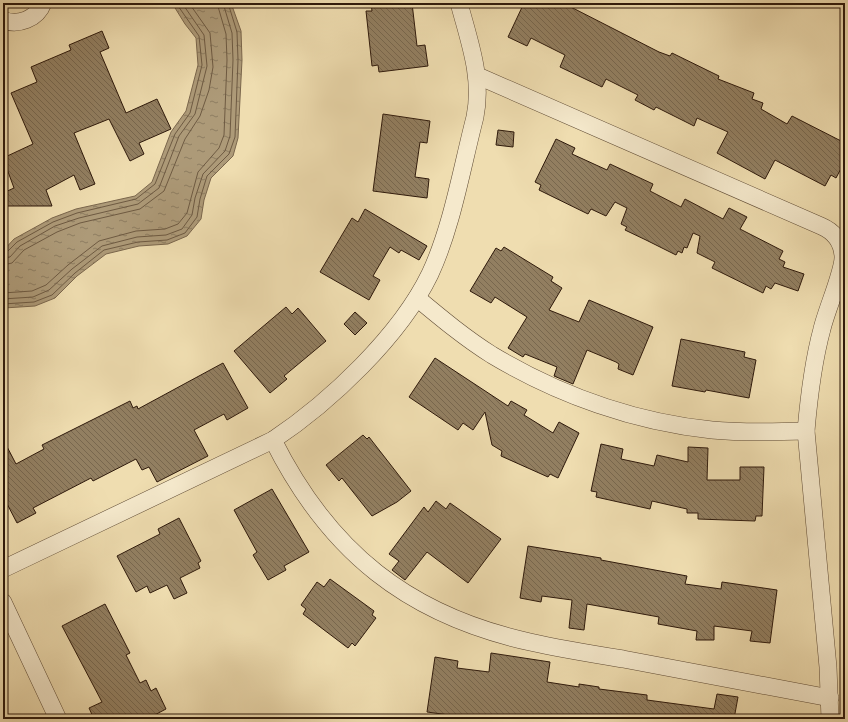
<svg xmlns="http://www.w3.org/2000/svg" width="848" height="722" viewBox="0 0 848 722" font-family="'Sorts Mill Goudy',serif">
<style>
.water{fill:url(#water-ripples);stroke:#7a664c}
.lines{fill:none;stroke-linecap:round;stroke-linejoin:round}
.shore{stroke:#6e5a42;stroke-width:1}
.building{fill:url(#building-back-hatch);stroke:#2e190b}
.street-casing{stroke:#5e4a34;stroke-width:18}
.street{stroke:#f5e9cc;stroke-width:17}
</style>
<defs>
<pattern id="water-ripples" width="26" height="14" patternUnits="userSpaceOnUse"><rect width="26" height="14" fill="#ad9a78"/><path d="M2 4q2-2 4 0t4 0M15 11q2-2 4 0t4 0" fill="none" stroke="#8d7d61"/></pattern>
<pattern id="building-back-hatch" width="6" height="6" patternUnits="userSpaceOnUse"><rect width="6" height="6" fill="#927f61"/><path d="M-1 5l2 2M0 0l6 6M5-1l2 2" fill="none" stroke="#78674e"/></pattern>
</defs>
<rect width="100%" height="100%" fill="#efddb0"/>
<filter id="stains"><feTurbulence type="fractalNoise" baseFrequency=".005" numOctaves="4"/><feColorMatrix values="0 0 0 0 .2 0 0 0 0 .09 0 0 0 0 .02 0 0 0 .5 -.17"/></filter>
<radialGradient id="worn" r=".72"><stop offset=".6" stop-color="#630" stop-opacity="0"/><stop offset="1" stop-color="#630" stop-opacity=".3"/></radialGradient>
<!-- water -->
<path class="water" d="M 172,3 L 231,3 L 241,31 L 242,60 L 238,138 L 233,156 L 211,178 L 204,200 L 201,219 L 187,236 L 168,244 L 139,246 L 106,254 L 77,276 L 55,298 L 35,306 L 4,308 L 3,251 L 14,239 L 52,218 L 76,209 L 135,196 L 152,182 L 171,132 L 186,111 L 198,65 L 196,38 L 185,24 Z"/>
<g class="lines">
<!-- shore -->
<g class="shore">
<path d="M 3,253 L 7,252 L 17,242 L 53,222 L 77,213 L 136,199 L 155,184 L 175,134 L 190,113 L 202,65 L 199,36 L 176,3"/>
<path d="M 3,259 L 10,257 L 20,246 L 55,226 L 79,218 L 138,204 L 159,188 L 179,136 L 195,114 L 207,66 L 204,35 L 182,3"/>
<path d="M 3,265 L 12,263 L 24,250 L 57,232 L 80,223 L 140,209 L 164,191 L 185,139 L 200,116 L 209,90 L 213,67 L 210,33 L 189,3"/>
<path d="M 3,293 L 32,291 L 46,285 L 68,265 L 99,241 L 136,231 L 165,229 L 178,224 L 187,213 L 198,172 L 219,148 L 224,135 L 227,60 L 226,34 L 217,3"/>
<path d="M 3,299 L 33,297 L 49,290 L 72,269 L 102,246 L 137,237 L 166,235 L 182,229 L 192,215 L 195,198 L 203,174 L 225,151 L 230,136 L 233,60 L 232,33 L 223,3"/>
<path d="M 3,304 L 34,302 L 52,295 L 75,273 L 104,250 L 138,242 L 167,240 L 185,233 L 197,217 L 200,199 L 207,176 L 229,154 L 235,137 L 238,60 L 237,32 L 228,3"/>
</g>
</g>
<!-- building -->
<g class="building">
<path d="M 371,3 L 412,3 L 417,46 L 425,45 L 428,66 L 379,72 L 378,65 L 372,66 L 366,11 L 372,11 Z"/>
<path d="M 524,3 L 563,3 L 659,52 L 670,56 L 672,53 L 719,76 L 718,79 L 754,93 L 752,99 L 763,103 L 761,109 L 787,124 L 792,116 L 845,143 L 845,161 L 836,178 L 831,175 L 825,186 L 775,160 L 765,179 L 717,153 L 728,132 L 697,118 L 694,126 L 656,107 L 654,110 L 635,100 L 638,95 L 606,79 L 602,87 L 560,67 L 565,55 L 531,38 L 527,46 L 508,37 Z"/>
<path d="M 102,31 L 109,48 L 100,52 L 126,113 L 157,99 L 171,129 L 139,143 L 144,154 L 130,161 L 109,119 L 74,133 L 95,184 L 80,190 L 74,175 L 46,190 L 52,206 L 3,206 L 3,193 L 14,188 L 3,158 L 33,144 L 11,93 L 37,82 L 31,67 L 71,50 L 69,45 Z"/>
<path d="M 383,114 L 430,121 L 427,143 L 420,142 L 415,177 L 429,179 L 427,198 L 373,191 Z"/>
<path d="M 498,130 L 514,132 L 513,147 L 496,145 Z"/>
<path d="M 556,139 L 575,148 L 572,154 L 607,170 L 610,164 L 653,184 L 650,191 L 681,207 L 685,199 L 723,219 L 729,208 L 747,217 L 740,229 L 783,251 L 779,259 L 785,262 L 783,267 L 804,274 L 798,291 L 775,283 L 771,289 L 766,286 L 763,293 L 712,268 L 715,262 L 697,253 L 700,236 L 693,233 L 687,248 L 684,247 L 682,253 L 678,251 L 676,255 L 646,240 L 625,230 L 627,227 L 621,224 L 627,208 L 615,202 L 606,216 L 591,209 L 588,214 L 539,190 L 541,185 L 535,182 Z"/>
<path d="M 365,209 L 427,246 L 419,260 L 401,250 L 399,253 L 390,247 L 373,276 L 380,280 L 369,300 L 320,272 L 352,218 L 358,222 Z"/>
<path d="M 504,247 L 553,277 L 551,281 L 562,288 L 549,310 L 579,322 L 589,300 L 653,327 L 633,375 L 618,369 L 619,364 L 616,362 L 587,350 L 573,384 L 554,376 L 557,367 L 525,354 L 523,357 L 508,348 L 527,317 L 495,297 L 491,303 L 470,291 L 496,248 L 501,251 Z"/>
<path d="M 286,307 L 292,314 L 298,308 L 326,341 L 284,376 L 287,379 L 270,393 L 234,351 Z"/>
<path d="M 355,312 L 367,323 L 355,335 L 344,324 Z"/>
<path d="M 681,339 L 745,352 L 744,357 L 756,360 L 749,398 L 706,390 L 705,392 L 672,386 Z"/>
<path d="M 435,358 L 508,406 L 511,401 L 527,410 L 524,415 L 553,433 L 559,422 L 579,433 L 558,478 L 550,474 L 548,477 L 501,456 L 502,451 L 492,445 L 485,412 L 473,430 L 463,423 L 458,430 L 409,397 Z"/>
<path d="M 223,363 L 248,408 L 227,420 L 224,414 L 194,430 L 208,456 L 157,482 L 149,467 L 142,470 L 136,459 L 93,481 L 91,478 L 33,508 L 36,513 L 17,523 L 3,496 L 3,439 L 16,464 L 44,449 L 42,445 L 130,401 L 133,408 L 137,406 L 138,409 Z"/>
<path d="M 363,435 L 367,439 L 369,437 L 411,491 L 397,502 L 372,516 L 342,478 L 339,481 L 326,465 Z"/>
<path d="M 601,444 L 623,449 L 621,459 L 654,466 L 657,455 L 688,462 L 688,447 L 708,448 L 707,480 L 740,480 L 740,467 L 764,467 L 762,516 L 756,516 L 755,521 L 698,519 L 698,513 L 687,513 L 687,509 L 652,501 L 650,509 L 596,497 L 597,492 L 591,491 Z"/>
<path d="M 272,489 L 309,552 L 284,566 L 286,570 L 268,580 L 253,555 L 257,552 L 234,510 Z"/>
<path d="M 436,501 L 446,509 L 450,503 L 501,539 L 468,583 L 427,552 L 405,580 L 392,570 L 399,561 L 389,554 L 424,507 L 428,512 Z"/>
<path d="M 179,518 L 201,561 L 198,563 L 200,568 L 180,578 L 187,593 L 174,599 L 167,585 L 150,593 L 147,586 L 136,592 L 117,556 L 160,534 L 158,529 Z"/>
<path d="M 528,546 L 601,558 L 601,560 L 687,576 L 685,584 L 721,589 L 722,582 L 777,590 L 770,643 L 750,641 L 752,631 L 714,626 L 714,640 L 696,640 L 697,631 L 658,624 L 659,617 L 587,604 L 584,630 L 569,628 L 572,600 L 542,596 L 541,602 L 520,598 Z"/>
<path d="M 330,579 L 374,611 L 372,615 L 376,618 L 355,646 L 352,643 L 348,648 L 303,614 L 306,609 L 301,605 L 317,582 L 324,587 Z"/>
<path d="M 105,604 L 130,653 L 126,655 L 140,683 L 146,680 L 151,691 L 156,688 L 166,709 L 147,719 L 94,719 L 89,708 L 102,702 L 62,626 Z"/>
<path d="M 491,653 L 550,662 L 547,682 L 579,687 L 579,684 L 599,687 L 599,689 L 647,695 L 647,700 L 714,709 L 717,694 L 738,697 L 734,719 L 464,719 L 464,717 L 427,712 L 435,657 L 458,661 L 457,668 L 489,672 Z"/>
</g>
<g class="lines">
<defs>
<g id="street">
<path d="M 3,20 C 18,26 37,19 43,3"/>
<path d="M 478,76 L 821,226 C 833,231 842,241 843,256 C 844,270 826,311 822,329 C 813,362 809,396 806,431 L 828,667 L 830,719"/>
<path d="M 417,298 C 441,318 465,338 492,355 C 559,395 635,422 712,430 C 743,433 775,432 806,431"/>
<path d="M 273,440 C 329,552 408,615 530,642 C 561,649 592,654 623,659 C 692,672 761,685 830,698"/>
<path d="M 3,569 L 273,440 C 330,402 400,336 430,274 C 452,227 462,167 475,117 C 483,77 469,41 459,3"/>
<path d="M 3,602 L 58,719"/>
</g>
</defs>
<!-- street casing -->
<use href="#street" class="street-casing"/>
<!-- street -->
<use href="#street" class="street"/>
</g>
<!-- margin -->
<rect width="848" height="722" fill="none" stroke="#efddb0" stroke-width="16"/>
<rect x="4" y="4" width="840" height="714" fill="none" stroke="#2e190b" stroke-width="2"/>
<rect x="8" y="8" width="832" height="706" fill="none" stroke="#2e190b"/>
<rect width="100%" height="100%" filter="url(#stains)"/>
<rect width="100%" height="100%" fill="url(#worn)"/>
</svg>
